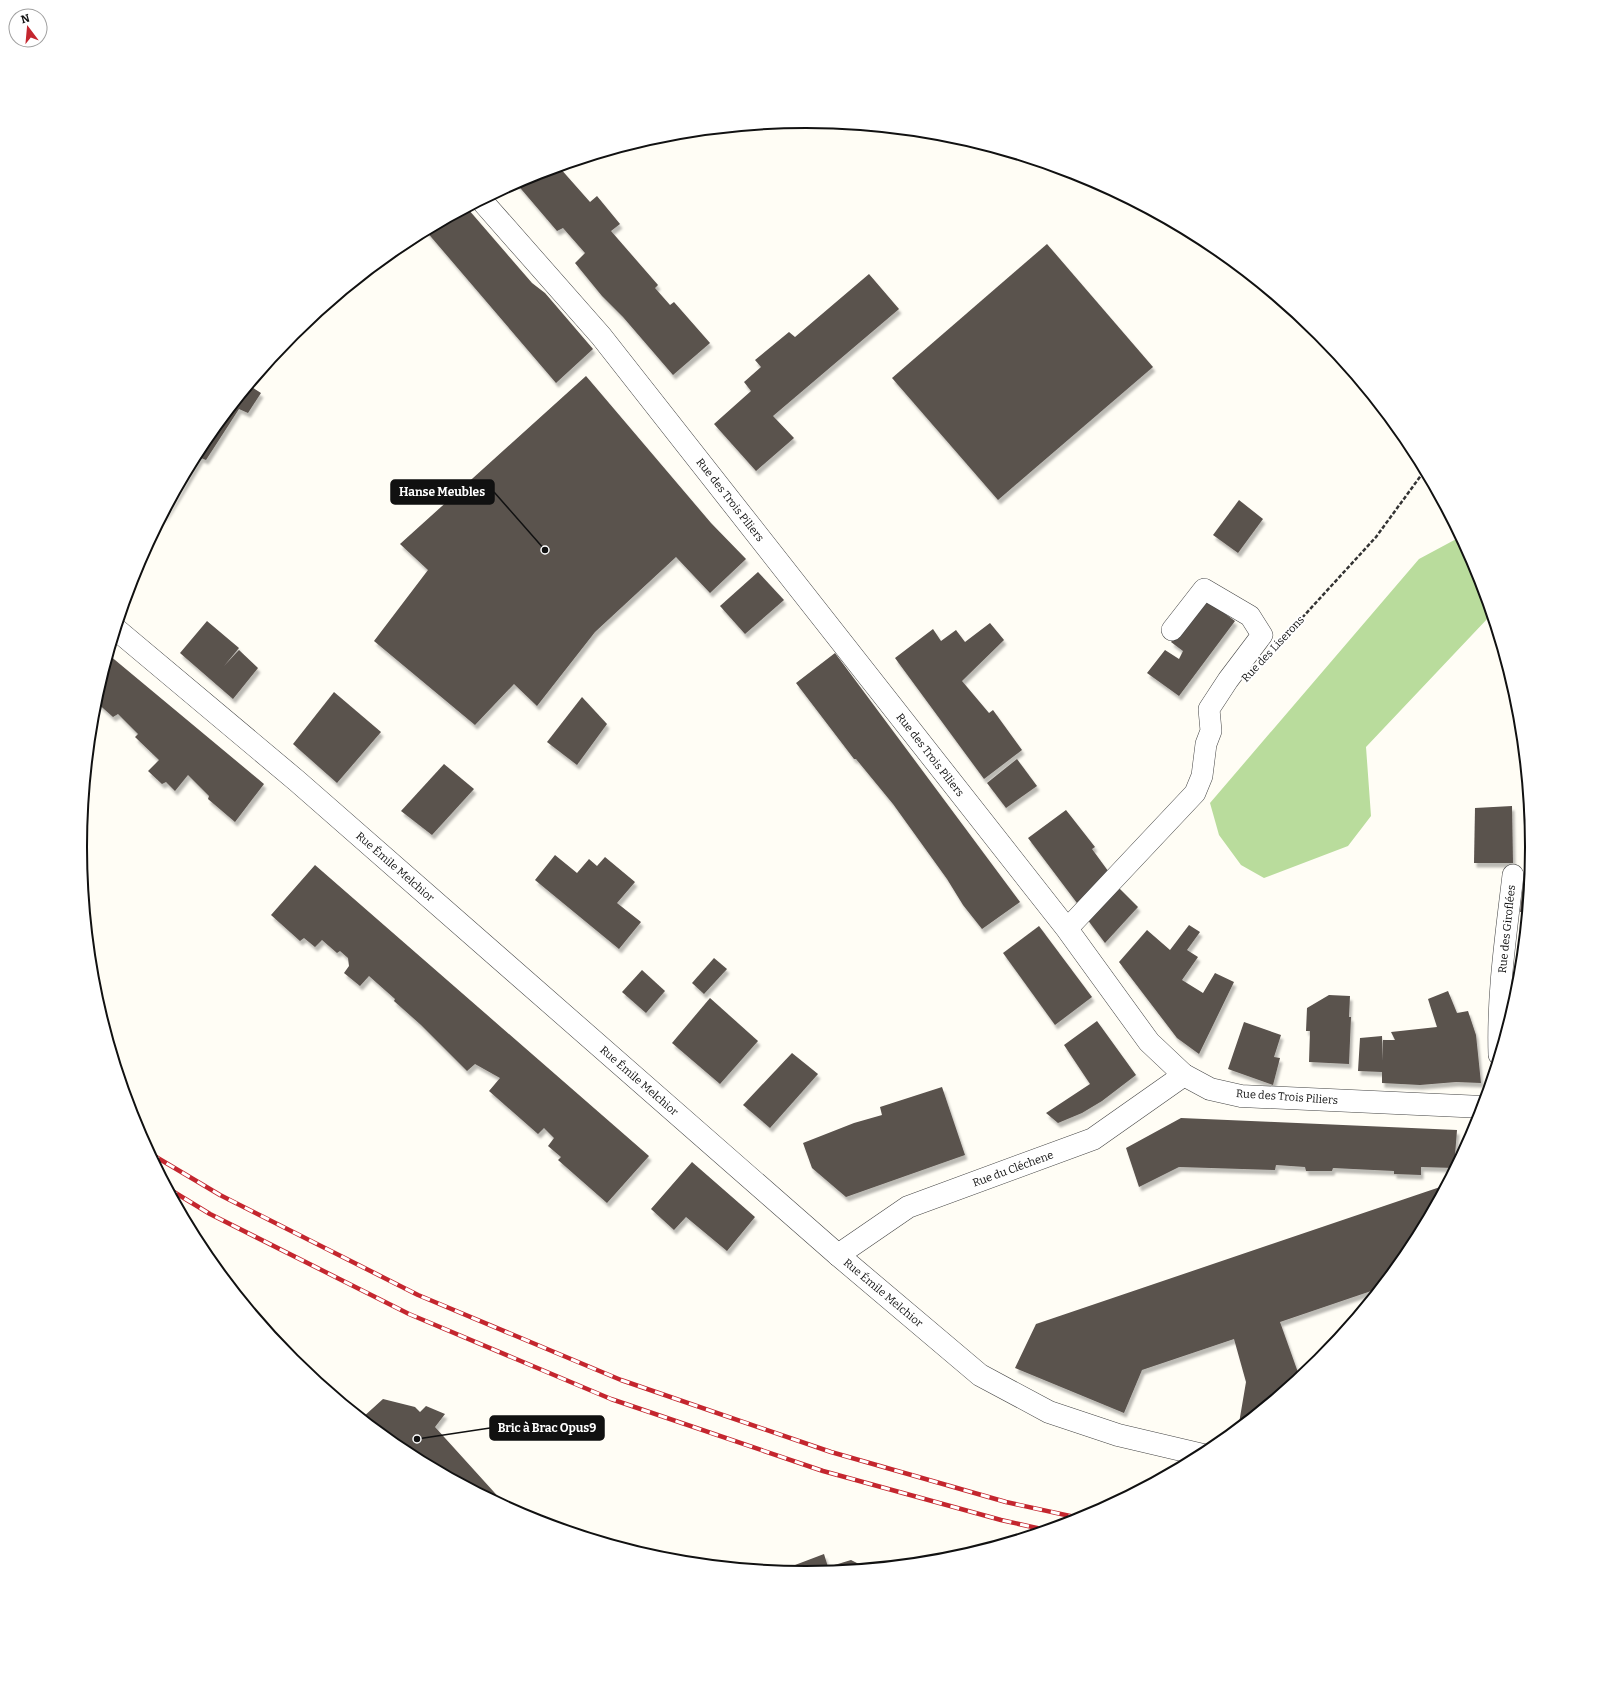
<svg xmlns="http://www.w3.org/2000/svg" width="1613" height="1695" viewBox="0 0 1613 1695" font-family="Bitter,serif">
<style>
.forest{fill:#b9dc9c}
.building{fill:#5a524d;filter:url(#shadow)}
.lines{fill:none;stroke-linecap:round;stroke-linejoin:round}
.lane-casing{stroke:#444;stroke-width:22}
.street-casing{stroke:#444;stroke-width:23}
.path{stroke:#333;stroke-width:2.5;stroke-dasharray:4 2;stroke-linecap:butt}
.lane{stroke:#fff;stroke-width:21}
.street{stroke:#fff;stroke-width:22}
.rail-casing{stroke:#c4262e;stroke-width:4.5}
.rail{stroke:#fff;stroke-width:3;stroke-dasharray:9;stroke-linecap:butt}
.labels{text-anchor:middle;dominant-baseline:central;stroke-width:4;stroke-linejoin:round;paint-order:stroke}
.street-label{font-size:11px;fill:#111;stroke:#fff}
.rim{fill:none;stroke:#111;stroke-width:2}
.leader{fill:none;stroke:#111;stroke-width:1.5}
.callout-dot{fill:#111;stroke:#fff;stroke-width:1.5}
.callout{fill:#111;stroke:#111;stroke-width:1.5}
.callout-label{font-size:12px;text-anchor:middle;font-weight:bold;fill:#fff}
</style>
<defs>
<filter id="shadow"><feDropShadow dx="2.5" dy="4.5" stdDeviation="1" flood-color="#0004"/></filter>
</defs>
<rect width="100%" height="100%" fill="#fffdf5"/>
<!-- forest -->
<path class="forest" d="M 1460,537 L 1478,570 L 1492,617 L 1489,617 L 1366,747 L 1371,816 L 1348,846 L 1264,878 L 1241,865 L 1219,835 L 1210,803 L 1419,559 Z"/>
<!-- building -->
<g class="building">
<path d="M 559,167 L 590,202 L 597,196 L 620,224 L 611,231 L 658,285 L 655,288 L 670,305 L 674,302 L 710,343 L 673,375 L 623,317 L 602,296 L 575,263 L 585,253 L 563,228 L 557,231 L 516,183 L 529,176 L 546,171 L 550,175 Z"/>
<path d="M 468,209 L 532,283 L 545,293 L 593,349 L 556,383 L 426,231 Z"/>
<path d="M 1047,244 L 1153,367 L 998,500 L 892,378 Z"/>
<path d="M 869,274 L 899,309 L 773,416 L 794,438 L 756,471 L 714,424 L 751,391 L 744,382 L 761,367 L 755,360 L 789,332 L 795,337 Z"/>
<path d="M 586,376 L 711,523 L 746,559 L 710,593 L 676,557 L 595,632 L 537,706 L 514,684 L 475,725 L 374,641 L 428,570 L 400,544 Z"/>
<path d="M 250,386 L 261,393 L 248,413 L 239,409 L 206,460 L 201,458 L 168,512 L 162,520 L 203,444 Z"/>
<path d="M 1239,500 L 1263,519 L 1238,553 L 1213,535 Z"/>
<path d="M 758,572 L 784,600 L 745,634 L 720,606 Z"/>
<path d="M 1204,598 L 1235,621 L 1179,696 L 1147,673 L 1165,650 L 1179,659 L 1183,651 L 1171,642 Z"/>
<path d="M 207,621 L 239,648 L 224,666 L 239,650 L 258,668 L 233,699 L 180,653 Z"/>
<path d="M 990,623 L 1004,640 L 962,681 L 989,713 L 993,710 L 1022,750 L 984,779 L 895,658 L 933,629 L 941,641 L 956,630 L 965,642 Z"/>
<path d="M 835,653 L 1020,902 L 982,929 L 963,905 L 947,879 L 893,804 L 856,759 L 854,759 L 796,683 Z"/>
<path d="M 109,655 L 264,784 L 235,822 L 208,799 L 209,796 L 188,775 L 175,791 L 166,782 L 162,784 L 148,771 L 159,760 L 135,737 L 138,734 L 118,714 L 113,717 L 95,701 Z"/>
<path d="M 334,692 L 381,732 L 337,783 L 293,744 Z"/>
<path d="M 582,697 L 607,724 L 577,765 L 547,742 Z"/>
<path d="M 1017,759 L 1037,786 L 1006,808 L 987,783 Z"/>
<path d="M 444,764 L 474,789 L 432,835 L 401,811 Z"/>
<path d="M 1512,806 L 1513,863 L 1474,863 L 1475,808 Z"/>
<path d="M 1066,810 L 1095,847 L 1092,849 L 1111,875 L 1080,907 L 1028,838 Z"/>
<path d="M 555,855 L 577,873 L 589,859 L 597,866 L 605,857 L 635,882 L 617,903 L 641,922 L 619,949 L 535,880 Z"/>
<path d="M 1525,864 L 1531,865 L 1527,912 L 1520,912 Z"/>
<path d="M 315,865 L 649,1156 L 607,1203 L 558,1160 L 561,1157 L 548,1146 L 554,1138 L 544,1128 L 538,1134 L 489,1091 L 500,1078 L 475,1064 L 467,1071 L 421,1025 L 394,1001 L 395,999 L 369,976 L 360,986 L 344,973 L 349,966 L 348,958 L 340,951 L 337,953 L 322,940 L 315,947 L 304,938 L 300,941 L 271,915 Z"/>
<path d="M 1118,887 L 1138,907 L 1105,943 L 1087,919 Z"/>
<path d="M 1189,925 L 1200,932 L 1187,950 L 1198,957 L 1182,980 L 1203,993 L 1215,973 L 1234,982 L 1199,1054 L 1177,1038 L 1119,962 L 1147,930 L 1170,950 Z"/>
<path d="M 1039,926 L 1092,997 L 1055,1025 L 1003,953 Z"/>
<path d="M 1522,942 L 1524,942 L 1519,989 L 1517,996 L 1516,986 Z"/>
<path d="M 714,958 L 727,969 L 704,994 L 692,983 Z"/>
<path d="M 642,970 L 665,991 L 646,1013 L 622,992 Z"/>
<path d="M 1448,991 L 1457,1013 L 1468,1011 L 1476,1035 L 1481,1083 L 1456,1082 L 1420,1085 L 1382,1083 L 1382,1072 L 1358,1071 L 1360,1038 L 1382,1036 L 1383,1061 L 1383,1040 L 1395,1040 L 1391,1032 L 1437,1027 L 1428,999 Z"/>
<path d="M 1329,995 L 1350,996 L 1349,1017 L 1351,1017 L 1349,1064 L 1309,1062 L 1310,1031 L 1306,1031 L 1307,1008 Z"/>
<path d="M 710,998 L 758,1041 L 720,1084 L 672,1043 Z"/>
<path d="M 1097,1021 L 1136,1075 L 1102,1101 L 1082,1113 L 1058,1123 L 1046,1113 L 1090,1084 L 1064,1045 Z"/>
<path d="M 1244,1022 L 1281,1035 L 1274,1057 L 1280,1058 L 1273,1085 L 1228,1069 Z"/>
<path d="M 792,1053 L 818,1074 L 770,1128 L 743,1105 Z"/>
<path d="M 942,1087 L 965,1155 L 846,1197 L 812,1168 L 803,1143 L 854,1123 L 882,1115 L 880,1107 Z"/>
<path d="M 1181,1118 L 1457,1130 L 1454,1168 L 1421,1167 L 1421,1175 L 1394,1174 L 1394,1171 L 1333,1168 L 1332,1171 L 1306,1171 L 1305,1167 L 1276,1165 L 1275,1170 L 1179,1167 L 1139,1187 L 1126,1148 Z"/>
<path d="M 692,1162 L 755,1217 L 727,1251 L 686,1217 L 674,1230 L 651,1209 Z"/>
<path d="M 1446,1185 L 1410,1251 L 1380,1288 L 1280,1322 L 1300,1378 L 1238,1429 L 1246,1382 L 1234,1339 L 1142,1370 L 1124,1413 L 1015,1368 L 1036,1324 Z"/>
<path d="M 383,1399 L 415,1407 L 420,1412 L 426,1406 L 445,1414 L 435,1427 L 503,1502 L 501,1504 L 403,1451 L 362,1418 Z"/>
<path d="M 824,1554 L 828,1567 L 851,1560 L 863,1566 L 864,1568 L 806,1574 L 769,1570 L 795,1565 Z"/>
</g>
<g class="lines">
<defs>
<g id="lane">
<path d="M 1067,929 L 1195,793 L 1202,776 L 1206,744 L 1211,731 L 1209,709 L 1228,680 L 1262,635 L 1250,616 L 1204,589 L 1172,630"/>
<path d="M 1499,1055 C 1497,995 1506,935 1513,875"/>
</g>
<g id="street">
<path d="M 482,201 L 601,336 L 1067,929 L 1149,1042 L 1184,1075 L 1210,1089 L 1241,1096 L 1483,1107"/>
<path d="M 117,630 L 297,781 L 838,1255 L 980,1375 L 1049,1412 L 1118,1435 L 1203,1455"/>
<path d="M 838,1255 L 908,1207 L 1093,1139 L 1184,1075"/>
</g>
</defs>
<!-- lane casing -->
<use href="#lane" class="lane-casing"/>
<!-- street casing -->
<use href="#street" class="street-casing"/>
<!-- path -->
<path class="path" d="M 1290,631 L 1376,537 L 1425,470"/>
<!-- lane -->
<use href="#lane" class="lane"/>
<!-- street -->
<use href="#street" class="street"/>
<defs>
<g id="rail">
<path d="M 151,1154 L 220,1195 L 418,1295 L 621,1380 L 831,1452 L 1006,1502 L 1084,1519"/>
<path d="M 169,1189 L 210,1214 L 409,1314 L 611,1399 L 823,1471 L 1001,1520 L 1046,1530"/>
</g>
</defs>
<!-- rail casing -->
<use href="#rail" class="rail-casing"/>
<!-- rail -->
<use href="#rail" class="rail"/>
</g>
<g class="labels">
<!-- street labels -->
<g class="street-label">
<text transform="translate(730 500) rotate(52)">Rue des Trois Piliers</text>
<text transform="translate(1273 649) rotate(-47)">Rue des Liserons</text>
<text transform="translate(930 755) rotate(52)">Rue des Trois Piliers</text>
<text transform="translate(395 867) rotate(41)">Rue Émile Melchior</text>
<text transform="translate(1507 929) rotate(-84)">Rue des Giroflées</text>
<text transform="translate(639 1081) rotate(41)">Rue Émile Melchior</text>
<text transform="translate(1287 1097) rotate(4)">Rue des Trois Piliers</text>
<text transform="translate(1013 1169) rotate(-20)">Rue du Cléchene</text>
<text transform="translate(883 1293) rotate(40)">Rue Émile Melchior</text>
</g>
</g>
<!-- crop -->
<path d="M0 0H1613V1695H0ZM87 847a719 719 0 1 1 1438 0a719 719 0 1 1-1438 0Z" fill="#fff" fill-rule="evenodd"/>
<path class="rim" d="M87 847a719 719 0 1 1 1438 0a719 719 0 1 1-1438 0Z"/>
<!-- callouts -->
<path class="leader" d="M545 550L494 492M417 1439L490 1428"/>
<g class="callout-dot">
<circle cx="545" cy="550" r="4"/>
<circle cx="417" cy="1439" r="4"/>
</g>
<g class="callout">
<rect x="391" y="480" width="103" height="24" rx="4"/>
<rect x="490" y="1416" width="114" height="24" rx="4"/>
</g>
<g class="callout-label">
<text x="442" y="496">Hanse Meubles</text>
<text x="547" y="1432">Bric à Brac Opus9</text>
</g>
<!-- north arrow -->
<g transform="translate(28 28) rotate(344)"><circle r="19" fill="#ffffff" stroke="#a0a0a0"/>
<path d="M0-3L7 15L0 10L-7 15Z" fill="#c4262e"/>
<text y="-6" font-size="11" font-weight="bold" text-anchor="middle" fill="#111111">N</text>
</g>
</svg>
